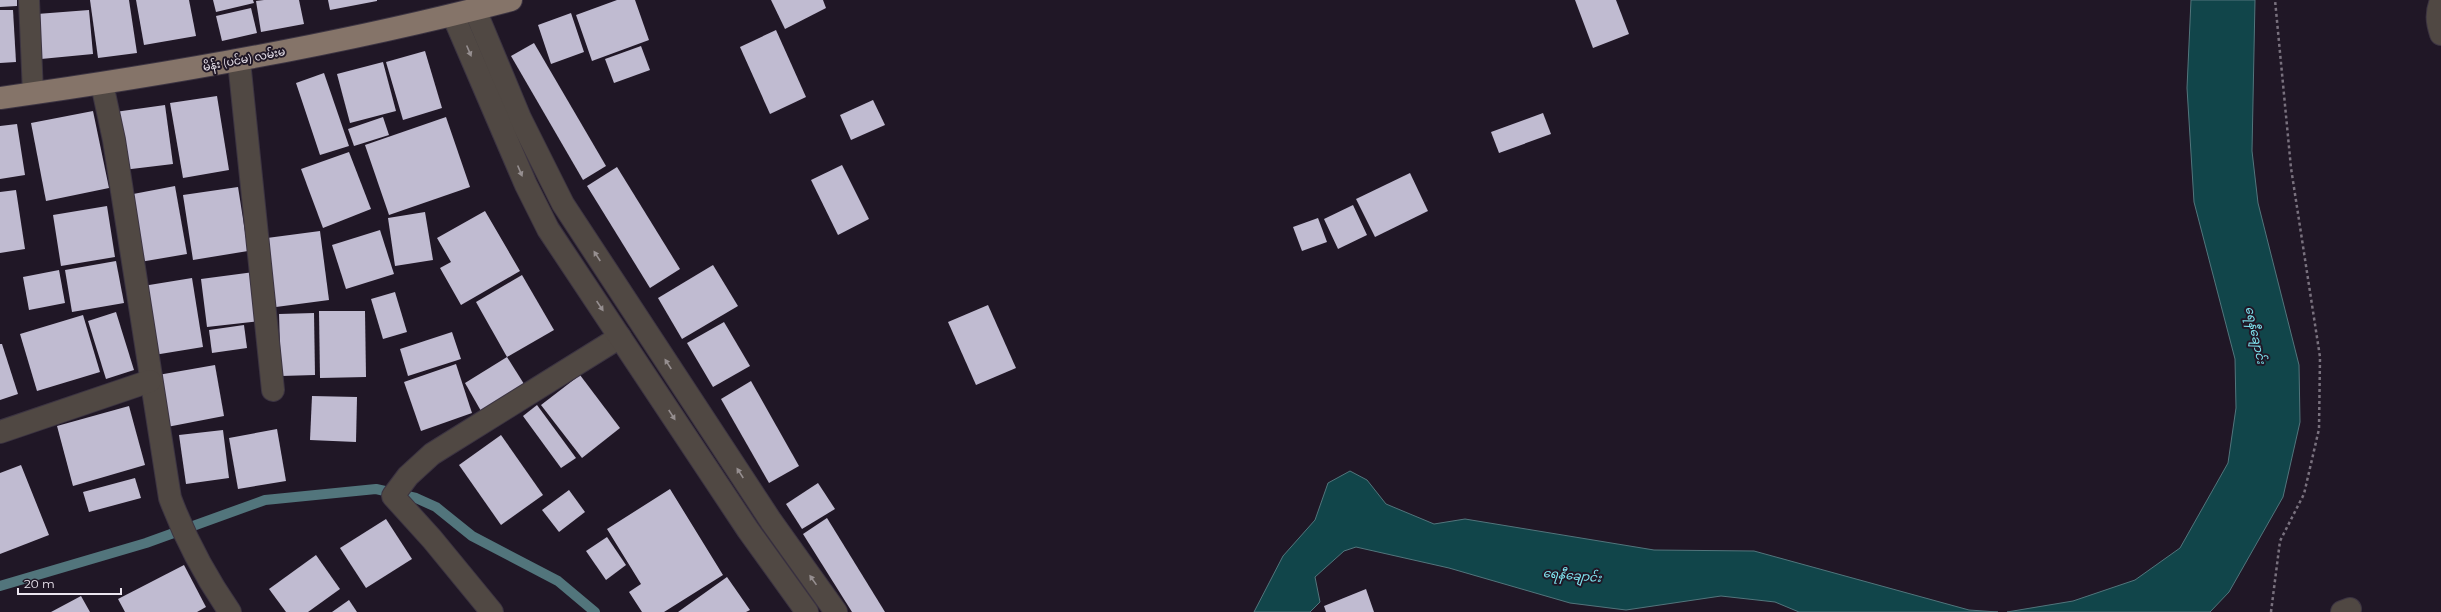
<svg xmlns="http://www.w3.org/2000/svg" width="2441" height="612" viewBox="0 0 2441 612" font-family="Montserrat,'Noto Sans Myanmar',sans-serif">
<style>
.water{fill:#11454a;stroke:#52757c}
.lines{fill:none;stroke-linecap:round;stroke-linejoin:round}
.stream{stroke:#52757c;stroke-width:10}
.building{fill:#c0bbd1}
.service-casing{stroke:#3c3442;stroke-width:22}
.minor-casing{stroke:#3c3442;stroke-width:24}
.tertiary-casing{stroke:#3c3442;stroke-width:24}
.primary-casing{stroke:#3c3442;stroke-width:24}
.path{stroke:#79717e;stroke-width:2.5;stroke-dasharray:3 3;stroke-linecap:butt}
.service{stroke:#504843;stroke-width:20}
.minor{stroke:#504843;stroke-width:22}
.tertiary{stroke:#504843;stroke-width:22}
.primary{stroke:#857469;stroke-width:22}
.oneway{fill:#968f90}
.labels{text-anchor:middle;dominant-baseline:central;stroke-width:4;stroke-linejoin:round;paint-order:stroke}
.street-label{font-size:11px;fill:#ebe5ef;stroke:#201726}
.water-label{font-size:12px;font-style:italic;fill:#80e7f2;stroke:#201726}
</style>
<rect width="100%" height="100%" fill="#201726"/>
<!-- water -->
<g class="water">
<path d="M 2191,0 L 2255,0 L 2252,151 L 2258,203 L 2299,365 L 2300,422 L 2283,497 L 2229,592 L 2210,612 L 2007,612 L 2073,601 L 2135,580 L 2180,548 L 2228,463 L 2236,408 L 2235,359 L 2194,202 L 2187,88 Z"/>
<path d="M 1350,471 L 1367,480 L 1386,504 L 1434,524 L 1465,519 L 1654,550 L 1754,551 L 1969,610 L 1998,612 L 1799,612 L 1775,602 L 1721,596 L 1626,610 L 1570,603 L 1449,568 L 1356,547 L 1344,551 L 1315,577 L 1320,602 L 1310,612 L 1254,612 L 1283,556 L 1315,520 L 1328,483 Z"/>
</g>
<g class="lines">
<!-- stream -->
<path class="stream" d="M 0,586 L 146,543 L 265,500 L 376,489 L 416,498 L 436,507 L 472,536 L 558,581 L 595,612"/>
</g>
<!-- building -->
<g class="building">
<path d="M 0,0 L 17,0 L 17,6 L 0,7 Z"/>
<path d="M 90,0 L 129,0 L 137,53 L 98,58 Z"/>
<path d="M 136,0 L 189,0 L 196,36 L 144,45 Z"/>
<path d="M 213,0 L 253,0 L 254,3 L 216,12 Z"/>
<path d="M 264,0 L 299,0 L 304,24 L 261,32 L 256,1 Z"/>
<path d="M 328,0 L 377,0 L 377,1 L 330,10 Z"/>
<path d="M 617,0 L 635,0 L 649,40 L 592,61 L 576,15 Z"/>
<path d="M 771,0 L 823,0 L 826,8 L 785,29 Z"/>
<path d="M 1575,0 L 1616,0 L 1629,34 L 1593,48 Z"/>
<path d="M 251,8 L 257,33 L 222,41 L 216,16 Z"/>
<path d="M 0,10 L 13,10 L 16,62 L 0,63 Z"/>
<path d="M 89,10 L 93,54 L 41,59 L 37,14 Z"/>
<path d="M 571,13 L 584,52 L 551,64 L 538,25 Z"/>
<path d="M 776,30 L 806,97 L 770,114 L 740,47 Z"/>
<path d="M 534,43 L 606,166 L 583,180 L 511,56 Z"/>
<path d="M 641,46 L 650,70 L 614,83 L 605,59 Z"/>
<path d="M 425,51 L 442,108 L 403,120 L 386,62 Z"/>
<path d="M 383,62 L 396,111 L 350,123 L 337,74 Z"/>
<path d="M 324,73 L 349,146 L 320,155 L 296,83 Z"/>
<path d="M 217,96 L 229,170 L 183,178 L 170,103 Z"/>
<path d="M 873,100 L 885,125 L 851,140 L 840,115 Z"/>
<path d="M 165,105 L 173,164 L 123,170 L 115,112 Z"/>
<path d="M 93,111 L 109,188 L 46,201 L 31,123 Z"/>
<path d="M 1543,113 L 1551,134 L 1499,153 L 1491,132 Z"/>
<path d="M 383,117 L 389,135 L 354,146 L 348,129 Z"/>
<path d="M 446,117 L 470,187 L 389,215 L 365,145 Z"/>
<path d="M 17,124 L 25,175 L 0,179 L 0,126 Z"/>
<path d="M 349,152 L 371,209 L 323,228 L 301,169 Z"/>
<path d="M 842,165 L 869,219 L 838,235 L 811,180 Z"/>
<path d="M 617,167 L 680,269 L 650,288 L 587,186 Z"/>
<path d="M 1410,173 L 1428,211 L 1375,237 L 1356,199 Z"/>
<path d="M 175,186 L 187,254 L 140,262 L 128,195 Z"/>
<path d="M 238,187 L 248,251 L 193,260 L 183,195 Z"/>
<path d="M 16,190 L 25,249 L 0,253 L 0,192 Z"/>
<path d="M 1353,205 L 1367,235 L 1338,249 L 1324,219 Z"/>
<path d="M 107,206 L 115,257 L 61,266 L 53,215 Z"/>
<path d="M 485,211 L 520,271 L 461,305 L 440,268 L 451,262 L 437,238 Z"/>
<path d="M 425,212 L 433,260 L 395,266 L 388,218 Z"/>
<path d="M 1318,218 L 1327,242 L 1302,251 L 1293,227 Z"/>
<path d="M 380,230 L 394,274 L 346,289 L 332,245 Z"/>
<path d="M 320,231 L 329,300 L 276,307 L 267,238 Z"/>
<path d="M 116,261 L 124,303 L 72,312 L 65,270 Z"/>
<path d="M 713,265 L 738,306 L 682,339 L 658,298 Z"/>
<path d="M 59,270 L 65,303 L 29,310 L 23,277 Z"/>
<path d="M 254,272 L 260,321 L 207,327 L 201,279 Z"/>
<path d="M 522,275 L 554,330 L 507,357 L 476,302 Z"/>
<path d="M 192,278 L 203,347 L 154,355 L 143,286 Z"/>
<path d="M 395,292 L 407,332 L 383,339 L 371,299 Z"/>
<path d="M 988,305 L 1016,368 L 976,385 L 948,322 Z"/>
<path d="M 319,311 L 365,311 L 366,377 L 320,378 Z"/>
<path d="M 116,312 L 134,370 L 106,379 L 88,321 Z"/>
<path d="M 314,313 L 315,375 L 281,376 L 279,314 Z"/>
<path d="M 83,315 L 100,372 L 37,391 L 20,334 Z"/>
<path d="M 724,322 L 750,366 L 713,387 L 687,343 Z"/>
<path d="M 244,325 L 247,348 L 212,353 L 209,330 Z"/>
<path d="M 452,332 L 461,359 L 408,376 L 400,349 Z"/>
<path d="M 0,344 L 2,344 L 18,394 L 0,400 Z"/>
<path d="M 507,357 L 524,384 L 481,411 L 465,383 Z"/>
<path d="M 456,364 L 472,413 L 421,431 L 404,382 Z"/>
<path d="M 215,365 L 224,416 L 167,427 L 158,375 Z"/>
<path d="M 580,375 L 620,428 L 582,458 L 541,405 Z"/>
<path d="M 751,381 L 799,466 L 769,483 L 721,399 Z"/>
<path d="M 312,396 L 357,397 L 356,442 L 310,440 Z"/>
<path d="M 537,405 L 576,458 L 561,468 L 523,416 Z"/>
<path d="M 129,406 L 145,465 L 73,486 L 57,426 Z"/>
<path d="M 277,429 L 286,481 L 238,489 L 229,438 Z"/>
<path d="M 223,430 L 229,478 L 186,484 L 179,435 Z"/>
<path d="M 501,435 L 543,495 L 501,525 L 459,465 Z"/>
<path d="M 21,465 L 49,535 L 0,554 L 0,473 Z"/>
<path d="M 135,478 L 141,498 L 89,512 L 83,492 Z"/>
<path d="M 818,483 L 835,509 L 802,529 L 786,504 Z"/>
<path d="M 670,489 L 723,575 L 664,612 L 642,612 L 629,592 L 641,584 L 607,529 Z"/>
<path d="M 569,490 L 585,512 L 559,532 L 542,510 Z"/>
<path d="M 827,518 L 885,612 L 852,612 L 803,534 Z"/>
<path d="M 386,519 L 412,559 L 366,588 L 340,548 Z"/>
<path d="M 607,537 L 626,565 L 606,580 L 586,551 Z"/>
<path d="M 316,555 L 340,589 L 308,612 L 286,612 L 269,589 Z"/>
<path d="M 184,565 L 206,607 L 197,612 L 125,612 L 118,599 Z"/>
<path d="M 727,577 L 750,610 L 746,612 L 678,612 Z"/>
<path d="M 1366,589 L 1374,612 L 1326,612 L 1324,606 Z"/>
<path d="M 81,596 L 90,612 L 51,612 Z"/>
<path d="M 349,600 L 357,612 L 332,612 Z"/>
</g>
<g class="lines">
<defs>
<path id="service" d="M 29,0 L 33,93"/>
<g id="minor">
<path d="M 2441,1 C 2436,13 2437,22 2441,34"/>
<path d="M 239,61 L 273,390"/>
<path d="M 102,84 L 114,140 L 170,498 C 185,538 205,576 230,612"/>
<path d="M 0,432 L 150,381"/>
<path d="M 492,612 L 432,539 L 393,496 L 408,476 L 432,454 L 620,337"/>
<path d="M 2342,612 L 2350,609"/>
</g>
<g id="tertiary">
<path d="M 475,10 L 520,118 L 563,204 L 771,521 L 836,612"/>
<path d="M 453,15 L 526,185 L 548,229 L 748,530 L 807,612"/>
</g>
<path id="primary" d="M 0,98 C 172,74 343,44 511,0"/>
</defs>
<!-- service casing -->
<use href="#service" class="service-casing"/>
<!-- minor casing -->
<use href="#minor" class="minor-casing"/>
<!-- tertiary casing -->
<use href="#tertiary" class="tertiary-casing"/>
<!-- primary casing -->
<use href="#primary" class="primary-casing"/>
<!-- path -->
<path class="path" d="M 2271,612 L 2280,541 L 2304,494 L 2319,429 L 2320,357 L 2291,168 L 2275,0"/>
<!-- service -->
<use href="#service" class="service"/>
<!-- minor -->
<use href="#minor" class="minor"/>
<!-- tertiary -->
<use href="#tertiary" class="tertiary"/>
<!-- primary -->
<use href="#primary" class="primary"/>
</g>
<!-- one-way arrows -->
<defs><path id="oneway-solid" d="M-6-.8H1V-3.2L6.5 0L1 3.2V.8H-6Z"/></defs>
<g class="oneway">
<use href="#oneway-solid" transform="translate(469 51) rotate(67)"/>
<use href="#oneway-solid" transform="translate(520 171) rotate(67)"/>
<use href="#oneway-solid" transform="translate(597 256) rotate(-123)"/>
<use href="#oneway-solid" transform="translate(600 306) rotate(56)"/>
<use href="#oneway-solid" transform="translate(668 364) rotate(-123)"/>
<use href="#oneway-solid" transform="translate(672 415) rotate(57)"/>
<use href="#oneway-solid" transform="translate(740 473) rotate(-123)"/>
<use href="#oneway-solid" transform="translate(813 580) rotate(-125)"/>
</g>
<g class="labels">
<!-- street labels -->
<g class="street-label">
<text transform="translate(244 59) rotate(-11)">မိန်း (ပင်မ) လမ်းမ</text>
</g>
<!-- water labels -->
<g class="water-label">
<text transform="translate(2256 335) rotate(78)">ရေနီချောင်း</text>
<text transform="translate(1572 575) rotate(5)">ရေနီချောင်း</text>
</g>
</g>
<!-- scale -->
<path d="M18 588v6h103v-6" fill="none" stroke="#ebe5ef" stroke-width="2"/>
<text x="24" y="588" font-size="12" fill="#ebe5ef" stroke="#201726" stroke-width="3" paint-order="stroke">20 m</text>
</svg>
